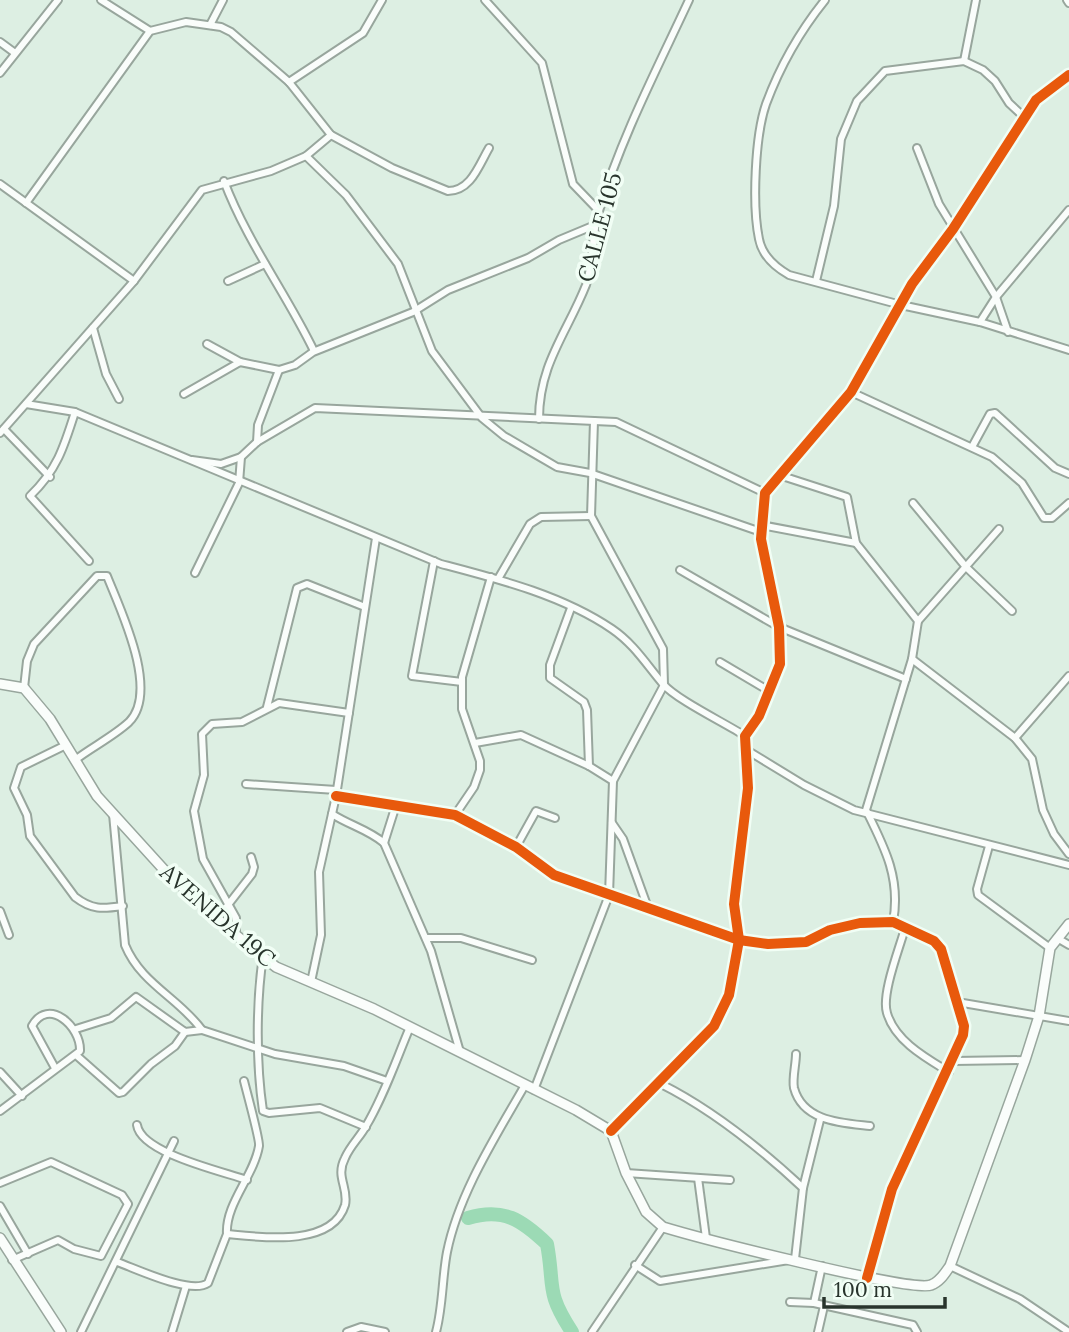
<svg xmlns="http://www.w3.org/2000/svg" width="1069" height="1332" viewBox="0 0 1069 1332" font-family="Lora,serif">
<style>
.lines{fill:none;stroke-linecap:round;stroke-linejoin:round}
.river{stroke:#9cdab5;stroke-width:14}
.street-casing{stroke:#98a69d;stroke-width:10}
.secondary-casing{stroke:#98a69d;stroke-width:12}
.street{stroke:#fafdfb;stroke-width:6}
.secondary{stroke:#fafdfb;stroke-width:9}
.cycleway-casing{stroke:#f1fef5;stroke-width:15}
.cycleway{stroke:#e8590c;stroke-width:10}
.labels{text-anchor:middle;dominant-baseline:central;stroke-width:7;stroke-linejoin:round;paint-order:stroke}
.street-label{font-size:23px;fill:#28342c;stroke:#f1fef5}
</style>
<rect width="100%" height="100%" fill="#ddefe3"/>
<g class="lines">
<!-- river -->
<path class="river" d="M 468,1218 C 503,1207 522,1220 547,1244 C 555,1287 545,1291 572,1332"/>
<defs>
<g id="street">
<path d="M 101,0 L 150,31"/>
<path d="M 485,0 L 542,63 L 573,184 L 599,211"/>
<path d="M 825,0 C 800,31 780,66 766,104 C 755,136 752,205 759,239 C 762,255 775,267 789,275 L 901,305 L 980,322 L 1069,350"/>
<path d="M 1067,0 L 1069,3"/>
<path d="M 210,25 L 223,0"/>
<path d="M 0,42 L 15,53"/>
<path d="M 964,61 L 976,0"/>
<path d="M 0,73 L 58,0"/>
<path d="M 289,82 L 363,33 L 382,0"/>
<path d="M 917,148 L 939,204 L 996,297 L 1008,332"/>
<path d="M 306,156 L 346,195 L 398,264 L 432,351 L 482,418 L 504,436 L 557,467 L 590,473 L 761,532"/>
<path d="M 224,181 C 247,242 286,293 314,351"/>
<path d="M 0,184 L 134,281"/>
<path d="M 26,203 L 150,31 L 186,22 L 221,27 L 231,32 L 289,82 L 331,135 L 392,168 L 448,191 C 471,191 479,165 489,148"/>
<path d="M 228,281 L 265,264"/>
<path d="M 816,281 L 834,206 L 841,139 L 857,101 L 885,71 L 964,61 L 983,70 L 995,81 L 1009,103 L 1024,117"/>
<path d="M 980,322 L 996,297 L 1069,210"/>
<path d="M 93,328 L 106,374 L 119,399"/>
<path d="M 207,344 L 240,362"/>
<path d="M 851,392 L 992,457 L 1022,483 L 1044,518 L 1052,518 L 1069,503"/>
<path d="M 184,394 L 240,362 L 279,370 L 295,365 L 313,352 L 413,312 L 448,290 L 528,258 L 559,240 L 595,225"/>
<path d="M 26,404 L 75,412 L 441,564 C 498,579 562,595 612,629 C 634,644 646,664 663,684 C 677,700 725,723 745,736"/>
<path d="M 75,412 C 64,447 57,470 30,496 L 89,561"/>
<path d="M 539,419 C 539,364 567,333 586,285 C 594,261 591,235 599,211 C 621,138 657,69 689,0"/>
<path d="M 4,429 L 50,477"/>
<path d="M 0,433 L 134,281 L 202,190 L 271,171 L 306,156 L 331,135"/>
<path d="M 257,442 L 258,425 L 279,370"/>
<path d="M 972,447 L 990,414 L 995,413 L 1055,468 L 1069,474"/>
<path d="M 192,460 L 221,464 L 241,457 L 257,442 L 315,408 L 616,422 L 765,493"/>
<path d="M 779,475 L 847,497 L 856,543 L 918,621 L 912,659 L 866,810 C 885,848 901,879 893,922"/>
<path d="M 913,503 L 966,567 L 1012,611"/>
<path d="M 761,525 L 856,543"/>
<path d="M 434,561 L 412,676 L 462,682"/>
<path d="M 680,570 L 779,627 L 906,679"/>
<path d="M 195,573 L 239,483 L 241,457"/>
<path d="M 498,579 L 530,524 L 541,517 L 591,516"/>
<path d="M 571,608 L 550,665 L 550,678 L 584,702 L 587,710 L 589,766"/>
<path d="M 918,621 L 999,529"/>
<path d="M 912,659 L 1015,738 L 1032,759 L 1043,810 L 1054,834 L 1069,854"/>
<path d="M 720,662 L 769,691"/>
<path d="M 24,688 L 27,661 L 34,644 L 97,576 L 107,576 C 120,609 160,691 129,722 C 114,736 92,747 75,760"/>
<path d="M 267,707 L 297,588 L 307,584 L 365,607"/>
<path d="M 1015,738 L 1069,676"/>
<path d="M 475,743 L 521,735 L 589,766 L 613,781"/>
<path d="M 66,745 L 21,767 L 14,788 L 27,815 L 30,836 L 75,897 C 92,910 102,909 123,906"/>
<path d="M 745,749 L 804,785 L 854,810 L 1069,865"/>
<path d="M 246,784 L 336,790"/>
<path d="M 336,796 L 455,815 L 516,847 L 554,875 L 739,940 L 768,944 L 806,942 L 830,930 L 860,923 L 893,922 L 934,941 L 941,949 L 964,1026 L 963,1035 L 892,1189 L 867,1278"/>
<path d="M 113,814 L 125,945 C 141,984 179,998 202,1030 L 275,1054 L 344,1066 L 387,1081"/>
<path d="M 332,814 C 349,825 369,830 384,843 L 431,951 L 460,1052"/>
<path d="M 455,815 L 474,787 L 480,770 L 480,761 L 462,709 L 462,677 L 491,577"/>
<path d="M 612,823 L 623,839 L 648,908"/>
<path d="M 384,843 L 396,805"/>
<path d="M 989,846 L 977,889 L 978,895 L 1050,948"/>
<path d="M 516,847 L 536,811 L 555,818"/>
<path d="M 0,911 L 9,935"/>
<path d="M 217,919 L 252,874 L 254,867 L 251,857"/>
<path d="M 905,928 C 900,947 881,994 887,1013 C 895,1041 926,1058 949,1072"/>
<path d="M 236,935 L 236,918 L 203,859 L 194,811 L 204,775 L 202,734 L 212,724 L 242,722 L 279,703 L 349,713"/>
<path d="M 426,938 L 461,938 L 532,960"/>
<path d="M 1057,938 L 1069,945"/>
<path d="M 263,956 C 256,1003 256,1064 263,1111 L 269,1113 L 320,1108 L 366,1127"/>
<path d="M 311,982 L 321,935 L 319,872 L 336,796 L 376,538"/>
<path d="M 957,1002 L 1069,1021"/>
<path d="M 76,1029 L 111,1018 L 136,997 L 185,1032 L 202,1030"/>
<path d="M 796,1054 C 796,1064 792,1079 794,1088 C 803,1122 843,1123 870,1126"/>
<path d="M 76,1055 L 119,1093 L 123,1092 L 151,1064 L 175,1046 L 185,1032"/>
<path d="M 954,1061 L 1025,1060"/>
<path d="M 0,1072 L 22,1096"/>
<path d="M 661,1084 C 713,1110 760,1148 803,1188"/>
<path d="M 534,1090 L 609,895 L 613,781 L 664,685 L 663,649 L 591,516 L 594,421"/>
<path d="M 0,1111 L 80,1051 C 81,1026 48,997 32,1026 L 55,1068"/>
<path d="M 137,1125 C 141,1153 221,1171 247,1180"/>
<path d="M 611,1131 L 714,1026 L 729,995 L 739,940 L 734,904 L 748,788 L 745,736 L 759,716 L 780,664 L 779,627 L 761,539 L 765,493 L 851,392 L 912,284 L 953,229 L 1036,100 L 1069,75"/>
<path d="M 626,1173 L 730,1180"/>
<path d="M 698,1178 L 706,1238"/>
<path d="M 0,1183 L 51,1162 L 122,1195 L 128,1204 L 101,1256 L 74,1249 L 58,1240 L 12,1260"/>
<path d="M 0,1206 L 28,1254"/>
<path d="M 227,1234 C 225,1204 254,1176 259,1146 C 260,1140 247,1093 244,1081"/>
<path d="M 117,1262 C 137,1269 191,1295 208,1283 L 227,1234 C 259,1237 332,1248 345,1205 C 349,1188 335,1177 345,1158 C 350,1146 360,1137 366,1126 C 384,1096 396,1060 410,1027"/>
<path d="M 635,1265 L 660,1281 L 795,1259 L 803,1188 L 820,1120"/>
<path d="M 950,1266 L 1020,1299 L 1069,1332"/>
<path d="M 790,1302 L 814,1303 L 913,1325 L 917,1332"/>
<path d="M 814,1303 L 822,1266"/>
<path d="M 81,1332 L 174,1141"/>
<path d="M 172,1332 L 186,1286"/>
<path d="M 347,1332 L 361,1327 L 385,1332"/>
<path d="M 436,1332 C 443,1306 442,1278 447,1252 C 459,1193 496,1136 525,1085"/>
<path d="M 592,1332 L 663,1227"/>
<path d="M 818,1332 L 824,1306"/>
</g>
<g id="secondary">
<path d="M 0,684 L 24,688 L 50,719 L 97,796 L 166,872 L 232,932 L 276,967 L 374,1009 L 576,1110 L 611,1131 L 626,1173 L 646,1212 L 663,1227 C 696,1237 912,1293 931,1285 C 940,1282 945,1273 950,1266 L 1025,1060 L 1039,1016 L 1050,948 L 1069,924"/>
<path d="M 0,1238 L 61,1332"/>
</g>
</defs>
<!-- street casing -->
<use href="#street" class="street-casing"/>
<!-- secondary casing -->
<use href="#secondary" class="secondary-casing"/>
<!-- street -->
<use href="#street" class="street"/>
<!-- secondary -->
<use href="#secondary" class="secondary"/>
<defs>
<g id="cycleway">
<path d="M 336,796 L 455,815 L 516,847 L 554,875 L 739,940 L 768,944 L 806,942 L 830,930 L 860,923 L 893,922 L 934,941 L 941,949 L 964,1026 L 963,1035 L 892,1189 L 867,1278"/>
<path d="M 611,1131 L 714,1026 L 729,995 L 739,940 L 734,904 L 748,788 L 745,736 L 759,716 L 780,664 L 779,627 L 761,539 L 765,493 L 851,392 L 912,284 L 953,229 L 1036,100 L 1069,75"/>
</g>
</defs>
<!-- cycleway casing -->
<use href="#cycleway" class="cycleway-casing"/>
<!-- cycleway -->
<use href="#cycleway" class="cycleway"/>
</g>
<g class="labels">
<!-- street labels -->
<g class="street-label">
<text transform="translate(599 227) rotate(-75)">CALLE 105</text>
<text transform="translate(218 915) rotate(41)">AVENIDA 19C</text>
</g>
</g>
<!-- scale -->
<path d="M824 1297v10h121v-10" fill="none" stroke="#28342c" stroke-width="3.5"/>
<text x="834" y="1297" font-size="21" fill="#28342c" stroke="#f1fef5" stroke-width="5" paint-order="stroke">100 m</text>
</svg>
